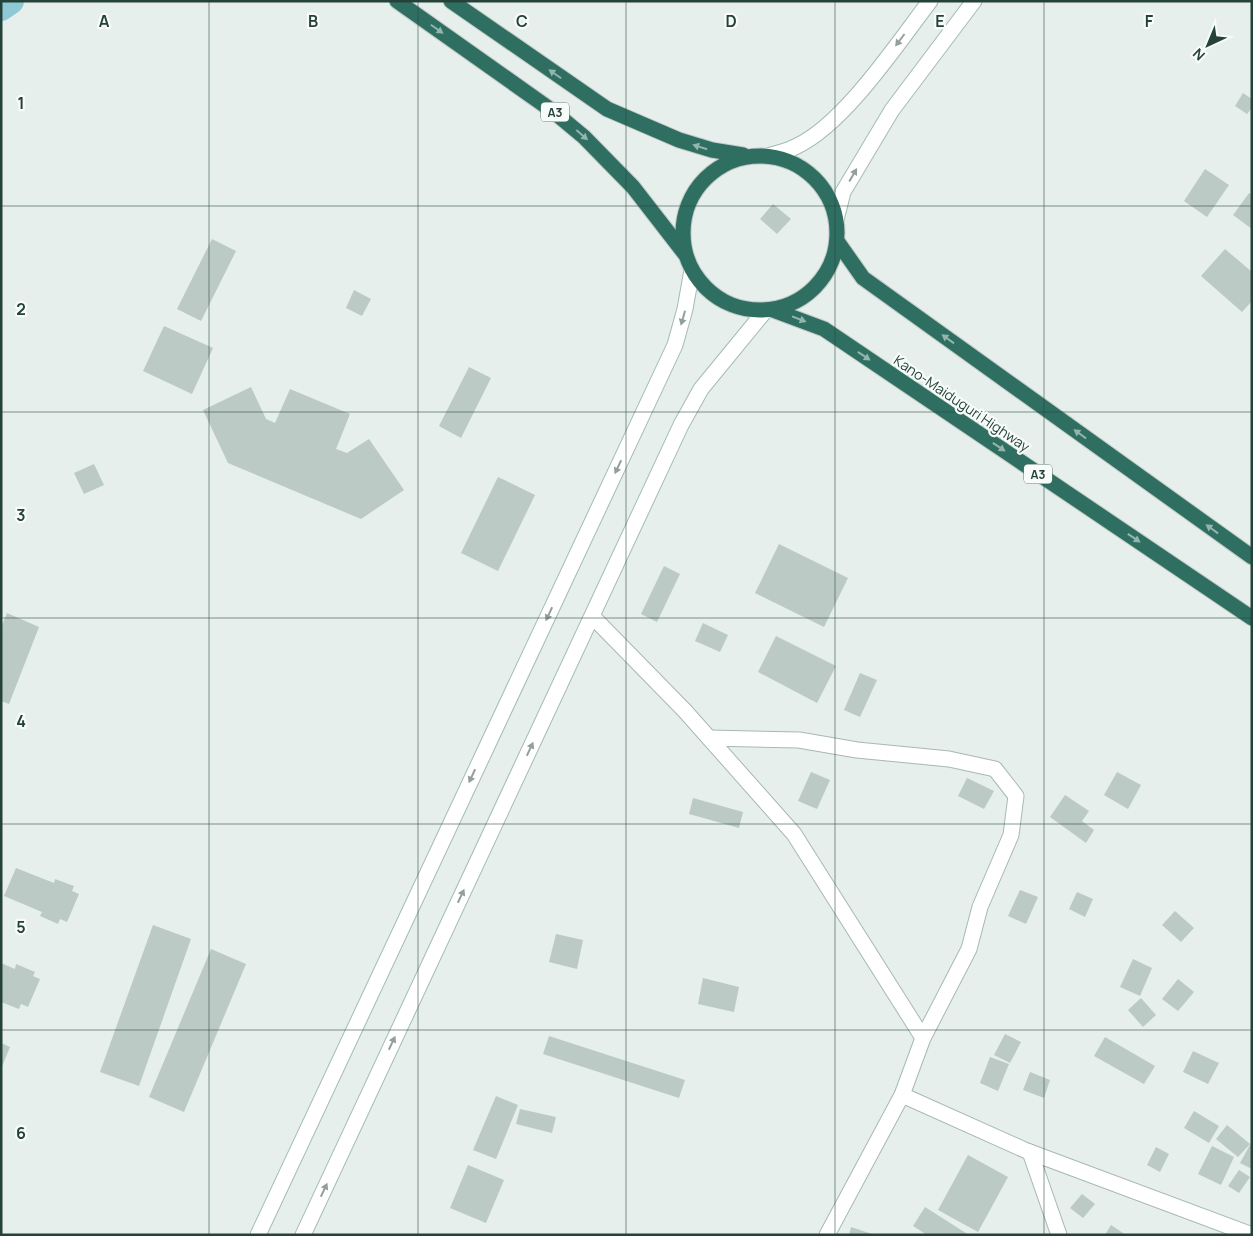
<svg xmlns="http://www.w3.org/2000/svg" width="1253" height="1236" viewBox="0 0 1253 1236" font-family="Manrope,sans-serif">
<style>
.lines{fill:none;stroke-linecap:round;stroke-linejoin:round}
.canal{stroke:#8ec9d4;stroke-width:26}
.building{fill:#bbcac4}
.street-casing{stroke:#a8b8b2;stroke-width:17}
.secondary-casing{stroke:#a4bbb3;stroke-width:17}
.highway-casing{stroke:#c2cac8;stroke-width:17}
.street{stroke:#fff;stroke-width:15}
.secondary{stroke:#fff;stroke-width:15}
.highway{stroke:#2f6f62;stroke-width:15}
.oneway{fill:#93b5ae}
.oneway2{fill:#92a09c}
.grid{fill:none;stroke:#24423a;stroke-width:1;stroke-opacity:0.55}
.labels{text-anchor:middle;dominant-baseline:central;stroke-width:4.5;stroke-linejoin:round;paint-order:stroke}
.shield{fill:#f7fbf9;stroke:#637a73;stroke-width:1}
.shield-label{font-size:12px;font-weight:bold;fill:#24423a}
.street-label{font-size:14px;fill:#24423a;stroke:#f7fbf9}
.grid-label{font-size:16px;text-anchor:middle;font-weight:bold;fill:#24423a;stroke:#f7fbf9;stroke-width:4.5;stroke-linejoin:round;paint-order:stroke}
</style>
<rect width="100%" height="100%" fill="#e6efeb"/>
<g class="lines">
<!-- canal -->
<path class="canal" d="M 1,8 L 11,1"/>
</g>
<!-- building -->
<g class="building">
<path d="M 1243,93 L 1252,99 L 1252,108 L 1247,114 L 1235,106 Z"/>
<path d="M 1205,169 L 1229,185 L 1207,217 L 1184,201 Z"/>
<path d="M 1249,193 L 1252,195 L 1252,229 L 1233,215 Z"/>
<path d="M 773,204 L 791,219 L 777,234 L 760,219 Z"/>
<path d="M 212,239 L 236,251 L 201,321 L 177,309 Z"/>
<path d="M 1225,249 L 1252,272 L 1252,301 L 1242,312 L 1201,276 Z"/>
<path d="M 354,290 L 371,299 L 362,316 L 346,308 Z"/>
<path d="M 164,326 L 213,348 L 192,394 L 143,371 Z"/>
<path d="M 469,367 L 491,378 L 461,438 L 439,426 Z"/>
<path d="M 251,387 L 266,419 L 275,423 L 290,389 L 350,414 L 336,449 L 347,453 L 369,439 L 404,490 L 361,519 L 228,463 L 203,410 Z"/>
<path d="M 94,464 L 104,485 L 84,494 L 74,473 Z"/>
<path d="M 498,477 L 535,495 L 498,571 L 461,553 Z"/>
<path d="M 779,544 L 848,578 L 824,627 L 755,593 Z"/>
<path d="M 664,566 L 680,574 L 657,622 L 641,614 Z"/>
<path d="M 7,613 L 39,627 L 9,704 L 1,701 L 1,628 Z"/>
<path d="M 703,623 L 728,635 L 720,652 L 695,641 Z"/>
<path d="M 776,636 L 836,666 L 817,703 L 758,672 Z"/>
<path d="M 860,673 L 877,680 L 860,717 L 844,710 Z"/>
<path d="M 811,772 L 830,780 L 817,809 L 798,801 Z"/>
<path d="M 1117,772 L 1141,785 L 1128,809 L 1104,795 Z"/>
<path d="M 967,778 L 994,791 L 984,809 L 958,796 Z"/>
<path d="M 1065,795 L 1089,811 L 1082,821 L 1094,830 L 1086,843 L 1050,817 Z"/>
<path d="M 693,798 L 743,812 L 739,828 L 689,814 Z"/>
<path d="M 16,868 L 54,883 L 55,879 L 74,886 L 72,891 L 79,894 L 67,922 L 60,919 L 58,924 L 40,916 L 42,912 L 4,896 Z"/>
<path d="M 1020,890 L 1038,897 L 1026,924 L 1008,916 Z"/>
<path d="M 1077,892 L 1093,899 L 1085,917 L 1069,909 Z"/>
<path d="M 1175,911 L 1194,928 L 1181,942 L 1162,925 Z"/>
<path d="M 153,925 L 191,939 L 139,1086 L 100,1072 Z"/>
<path d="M 556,934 L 583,940 L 577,969 L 549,962 Z"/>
<path d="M 211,949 L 246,964 L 184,1112 L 149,1097 Z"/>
<path d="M 1133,959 L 1152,968 L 1140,996 L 1120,987 Z"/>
<path d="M 1,963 L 15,969 L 16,964 L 35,972 L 33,976 L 40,979 L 28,1007 L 21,1004 L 19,1009 L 1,1002 Z"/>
<path d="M 703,978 L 739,987 L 734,1012 L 698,1004 Z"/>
<path d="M 1178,979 L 1194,992 L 1178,1011 L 1162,999 Z"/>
<path d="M 1141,998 L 1156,1015 L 1143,1027 L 1128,1010 Z"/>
<path d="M 1005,1034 L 1021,1042 L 1010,1063 L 994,1055 Z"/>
<path d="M 549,1036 L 685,1080 L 679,1098 L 543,1054 Z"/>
<path d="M 1105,1037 L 1155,1066 L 1144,1084 L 1094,1056 Z"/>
<path d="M 1,1043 L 10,1047 L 1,1069 Z"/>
<path d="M 1193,1051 L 1219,1063 L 1208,1084 L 1183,1072 Z"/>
<path d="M 990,1057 L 1009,1064 L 998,1091 L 980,1083 Z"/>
<path d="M 1030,1072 L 1050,1080 L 1044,1098 L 1023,1090 Z"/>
<path d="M 496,1096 L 518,1105 L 496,1159 L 473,1150 Z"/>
<path d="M 520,1109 L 556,1117 L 552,1133 L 516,1124 Z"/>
<path d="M 1194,1111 L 1219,1126 L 1209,1143 L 1184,1128 Z"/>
<path d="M 1227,1125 L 1250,1144 L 1238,1157 L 1216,1139 Z"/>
<path d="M 1252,1141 L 1252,1169 L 1240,1163 Z"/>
<path d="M 1212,1146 L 1234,1157 L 1221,1185 L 1198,1174 Z"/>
<path d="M 1156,1147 L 1169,1154 L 1160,1172 L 1147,1165 Z"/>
<path d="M 968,1155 L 1008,1177 L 978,1232 L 938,1210 Z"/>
<path d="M 468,1165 L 504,1180 L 486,1223 L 450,1208 Z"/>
<path d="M 1239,1170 L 1250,1177 L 1239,1193 L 1228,1186 Z"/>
<path d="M 1082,1194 L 1095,1204 L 1083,1218 L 1070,1208 Z"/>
<path d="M 925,1207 L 969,1235 L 927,1235 L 913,1226 Z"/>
<path d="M 1111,1225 L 1126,1235 L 1105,1235 Z"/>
<path d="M 851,1227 L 872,1234 L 872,1235 L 849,1235 Z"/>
</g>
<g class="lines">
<defs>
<g id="street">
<path d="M 592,616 L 685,711 L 794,834 L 923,1038"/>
<path d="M 709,738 L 799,740 L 857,750 L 949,759 L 995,769 L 1016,796 L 1011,835 L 980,907 L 969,949 L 923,1038 L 902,1095 L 827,1235"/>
<path d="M 902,1095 L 1027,1151 L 1252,1235"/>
<path d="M 1030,1152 L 1059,1235"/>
</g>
<g id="secondary">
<path d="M 768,156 C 777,153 788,151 797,146 C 845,123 897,44 930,1"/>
<path d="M 836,220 L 843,192 L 892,110 L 974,1"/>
<path d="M 258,1235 L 675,345 L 685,309 L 692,270"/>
<path d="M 303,1235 L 681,425 L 701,389 L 765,311"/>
</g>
<g id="highway">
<path d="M 397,1 L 554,112 L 584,137 L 633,187 L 685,254"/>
<path d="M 451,1 L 607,109 L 679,140 L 712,150 L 743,155"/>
<circle cx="760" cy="233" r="77"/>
<path d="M 837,241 L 863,278 L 1252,557"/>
<path d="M 773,310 L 824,329 L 1252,618"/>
</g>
</defs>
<!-- street casing -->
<use href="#street" class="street-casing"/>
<!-- secondary casing -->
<use href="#secondary" class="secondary-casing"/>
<!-- highway casing -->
<use href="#highway" class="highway-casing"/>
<!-- street -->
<use href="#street" class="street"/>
<!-- secondary -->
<use href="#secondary" class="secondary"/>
<!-- highway -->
<use href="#highway" class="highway"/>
</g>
<!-- one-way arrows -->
<defs><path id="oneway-solid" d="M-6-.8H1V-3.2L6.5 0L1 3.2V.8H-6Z" transform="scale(1.25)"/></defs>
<g class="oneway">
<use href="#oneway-solid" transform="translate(437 29) rotate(35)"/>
<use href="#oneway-solid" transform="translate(555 74) rotate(-145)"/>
<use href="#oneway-solid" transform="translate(582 135) rotate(41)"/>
<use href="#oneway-solid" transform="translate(700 147) rotate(-163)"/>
<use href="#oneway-solid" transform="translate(799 319) rotate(21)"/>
<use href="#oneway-solid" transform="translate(948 339) rotate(-144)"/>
<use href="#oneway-solid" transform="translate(864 356) rotate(34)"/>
<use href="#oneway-solid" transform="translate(1080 434) rotate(-144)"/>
<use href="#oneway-solid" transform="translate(999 447) rotate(34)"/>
<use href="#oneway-solid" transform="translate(1212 529) rotate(-144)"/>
<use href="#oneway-solid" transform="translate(1134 538) rotate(34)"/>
</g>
<g class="oneway2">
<use href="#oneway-solid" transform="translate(900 40) rotate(127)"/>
<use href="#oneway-solid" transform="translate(853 175) rotate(-60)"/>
<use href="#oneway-solid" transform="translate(683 318) rotate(106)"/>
<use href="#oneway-solid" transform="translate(618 467) rotate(115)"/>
<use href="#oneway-solid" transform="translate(549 614) rotate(115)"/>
<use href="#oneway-solid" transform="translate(530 749) rotate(-65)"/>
<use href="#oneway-solid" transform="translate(472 776) rotate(115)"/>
<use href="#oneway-solid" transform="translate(461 896) rotate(-65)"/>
<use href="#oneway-solid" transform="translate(392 1043) rotate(-65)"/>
<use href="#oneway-solid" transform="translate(324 1190) rotate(-65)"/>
</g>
<!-- grid -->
<path class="grid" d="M 209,1 L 209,1235M 418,1 L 418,1235M 626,1 L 626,1235M 835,1 L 835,1235M 1044,1 L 1044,1235M 1,206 L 1252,206M 1,412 L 1252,412M 1,618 L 1252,618M 1,824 L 1252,824M 1,1030 L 1252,1030"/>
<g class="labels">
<!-- shield labels -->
<g class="shield">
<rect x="541" y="102.5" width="28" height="19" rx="4"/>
<rect x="1024" y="464.5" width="28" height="19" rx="4"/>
</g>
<g class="shield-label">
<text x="555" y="112">A3</text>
<text x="1038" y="474">A3</text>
</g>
<!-- street labels -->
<g class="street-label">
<text transform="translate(962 403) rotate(34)">Kano-Maiduguri Highway</text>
</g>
</g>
<g class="grid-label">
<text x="104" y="27">A</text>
<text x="313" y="27">B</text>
<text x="522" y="27">C</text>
<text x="731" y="27">D</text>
<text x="940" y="27">E</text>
<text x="1149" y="27">F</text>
<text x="21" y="109">1</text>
<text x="21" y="315">2</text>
<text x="21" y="521">3</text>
<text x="21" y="727">4</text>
<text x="21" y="933">5</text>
<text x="21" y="1139">6</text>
</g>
<!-- border -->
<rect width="1253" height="1236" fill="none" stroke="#24423a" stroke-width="5"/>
<!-- north arrow -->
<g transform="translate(1208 45) rotate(224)" stroke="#f7fbf9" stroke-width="4" paint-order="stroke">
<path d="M0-4L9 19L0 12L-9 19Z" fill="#24423a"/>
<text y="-8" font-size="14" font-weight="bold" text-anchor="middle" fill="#24423a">N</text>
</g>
</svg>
